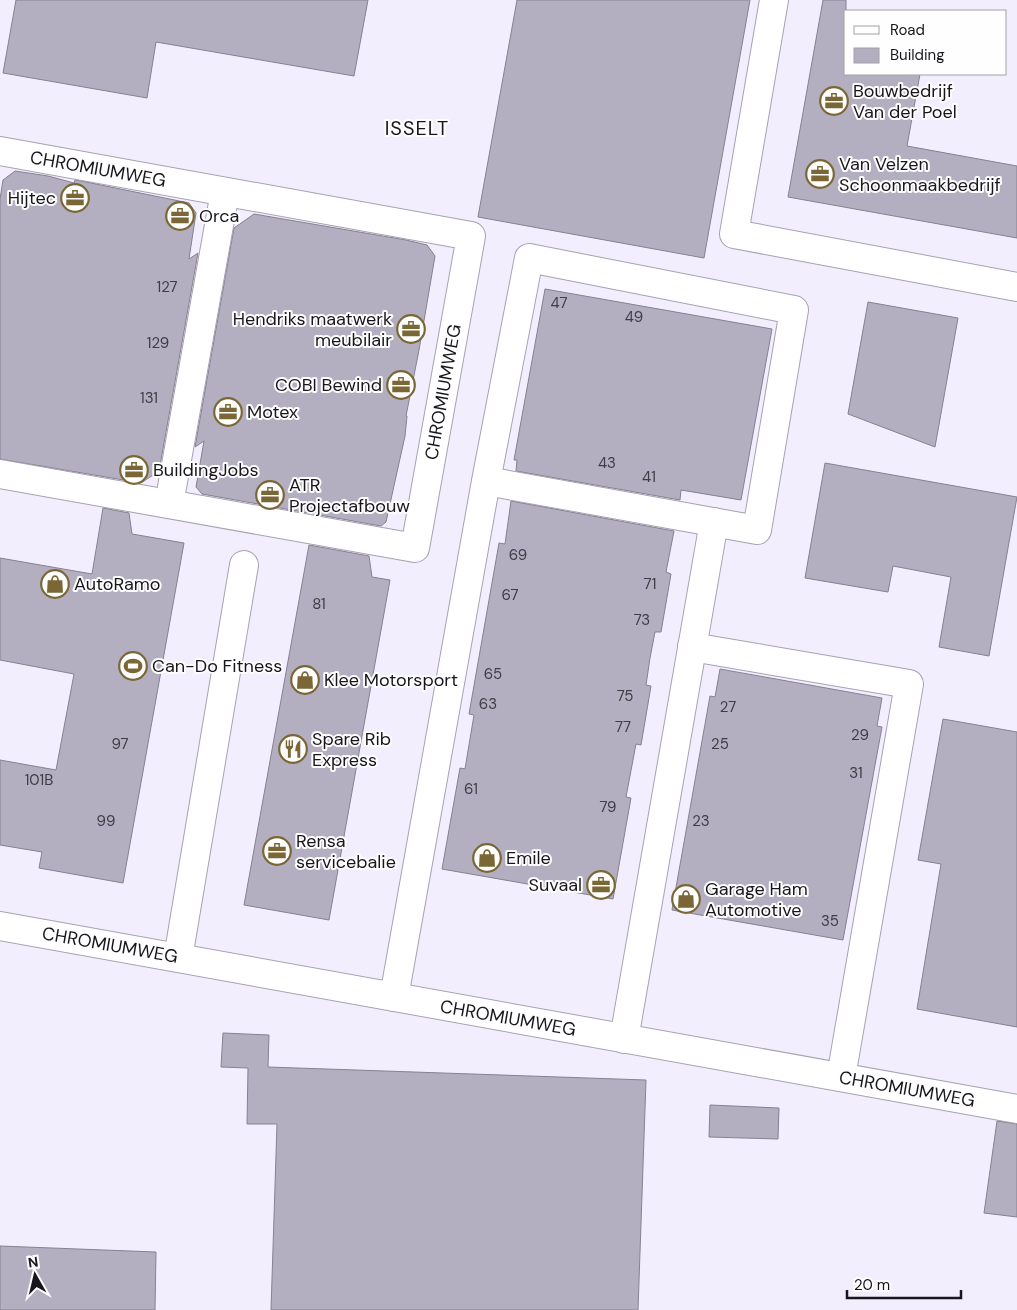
<svg xmlns="http://www.w3.org/2000/svg" width="1017" height="1310" viewBox="0 0 1017 1310" font-family="'DM Sans',sans-serif">
<style>
.building{fill:#b3afc0;stroke:#868192}
.lines{fill:none;stroke-linecap:round;stroke-linejoin:round}
.minor-casing{stroke:#a7a2b3;stroke-width:30}
.minor{stroke:#fff;stroke-width:28}
.labels{text-anchor:middle;dominant-baseline:central;stroke-width:4;stroke-linejoin:round;paint-order:stroke}
.number-label{font-size:15px;fill:#3f3c45}
.poi-label{font-size:18px;fill:#18161c;stroke:#fefefe;text-anchor:start}
.street-label{font-size:18px;fill:#18161c;stroke:#fefefe}
.quarter-label{font-size:20px;letter-spacing:1px;fill:#18161c;stroke:#fefefe}
</style>
<rect width="100%" height="100%" fill="#f2eefd"/>
<!-- building -->
<g class="building">
<path d="M 16,0 L 368,0 L 354,76 L 156,42 L 147,98 L 3,73 Z"/>
<path d="M 517,0 L 750,0 L 704,258 L 478,217 Z"/>
<path d="M 823,0 L 846,0 L 846,74 L 920,74 L 907,146 L 1017,166 L 1017,238 L 788,197 Z"/>
<path d="M 15,171 L 48,176 L 74,183 L 75,180 L 86,182 L 189,203 L 196,213 L 189,259 L 198,253 L 159,471 L 141,483 L 0,459 L 0,199 L 3,180 Z"/>
<path d="M 254,214 L 406,240 L 427,245 L 435,256 L 419,350 L 406,416 L 407,416 L 405,436 L 386,522 L 381,526 L 202,494 L 196,487 L 204,441 L 195,447 L 234,228 Z"/>
<path d="M 545,289 L 772,329 L 741,500 L 681,490 L 680,500 L 516,471 L 517,460 L 514,460 Z"/>
<path d="M 868,302 L 958,318 L 935,447 L 848,414 Z"/>
<path d="M 825,463 L 1017,497 L 989,656 L 939,647 L 951,577 L 893,566 L 888,592 L 805,578 Z"/>
<path d="M 511,501 L 674,531 L 666,572 L 671,574 L 661,632 L 655,632 L 650,658 L 646,685 L 651,686 L 641,745 L 636,744 L 626,797 L 631,798 L 613,899 L 442,869 L 460,768 L 465,769 L 474,715 L 469,714 L 499,543 L 505,544 Z"/>
<path d="M 103,508 L 129,513 L 132,534 L 184,543 L 123,883 L 39,868 L 42,852 L 0,845 L 0,760 L 56,770 L 74,674 L 0,660 L 0,558 L 92,574 Z"/>
<path d="M 309,545 L 369,556 L 372,577 L 390,580 L 329,920 L 244,905 Z"/>
<path d="M 720,669 L 882,698 L 877,726 L 882,727 L 843,940 L 672,910 L 710,696 L 715,697 Z"/>
<path d="M 943,719 L 1017,732 L 1017,1027 L 917,1009 L 941,864 L 918,860 Z"/>
<path d="M 223,1033 L 269,1035 L 268,1067 L 646,1080 L 638,1310 L 271,1310 L 277,1124 L 247,1124 L 248,1068 L 221,1067 Z"/>
<path d="M 710,1105 L 779,1108 L 778,1139 L 709,1137 Z"/>
<path d="M 997,1121 L 1017,1124 L 1017,1217 L 984,1213 Z"/>
<path d="M 0,1246 L 156,1252 L 155,1310 L 0,1310 Z"/>
</g>
<g class="lines">
<defs>
<g id="minor">
<path d="M 774,0 L 734,234 L 1017,287"/>
<path d="M 0,151 L 471,236 L 415,548 L 0,474"/>
<path d="M 169,504 L 225,192"/>
<path d="M 692,647 L 909,684 L 841,1077"/>
<path d="M 0,926 L 1017,1109"/>
<path d="M 178,958 L 244,565"/>
<path d="M 394,997 L 486,481 L 529,258 L 794,310 L 757,530 L 486,481"/>
<path d="M 624,1039 L 714,522"/>
</g>
</defs>
<!-- minor casing -->
<use href="#minor" class="minor-casing"/>
<!-- minor -->
<use href="#minor" class="minor"/>
</g>
<!-- icons -->
<defs>
<symbol id="office-ring" viewBox="-11 -11 22 22"><circle r="9.5" fill="#fefefe" stroke="#7b6736" stroke-width="1.5"/><path d="M-6-3h4V-5.5h4V-3h4V5H-6ZM-1-4.5V-3h2v-1.5ZM-6 0V1H6V0Z" fill="#7b6736"/></symbol>
<symbol id="shop-ring" viewBox="-11 -11 22 22"><circle r="9.5" fill="#fefefe" stroke="#7b6736" stroke-width="1.5"/><path d="M-5-2.5h2.3a2.7 3.5 0 0 1 5.4 0H5L5.5 6h-11ZM-1.5-2.5h3a1.5 2.3 0 0 0-3 0Z" fill="#7b6736"/></symbol>
<symbol id="stadium-ring" viewBox="-11 -11 22 22"><circle r="9.5" fill="#fefefe" stroke="#7b6736" stroke-width="1.5"/><path d="M0-5a6.5 5 0 1 0 0 10a6.5 5 0 1 0 0-10ZM-3.5-1.8h7v3.6h-7Z" fill="#7b6736"/></symbol>
<symbol id="restaurant-ring" viewBox="-11 -11 22 22"><circle r="9.5" fill="#fefefe" stroke="#7b6736" stroke-width="1.5"/><path d="M-5-6h1v4h1v-4h1v4h1v-4h1v5L-1.5 .5V6h-2V.5L-5-1ZM5-6V6H3V1.5H1.5Q1.5-4 5-6Z" fill="#7b6736"/></symbol>
</defs>
<g fill-rule="evenodd">
<use href="#office-ring" x="818" y="85" width="32" height="32"/>
<use href="#office-ring" x="804" y="158" width="32" height="32"/>
<use href="#office-ring" x="59" y="182" width="32" height="32"/>
<use href="#office-ring" x="164" y="200" width="32" height="32"/>
<use href="#office-ring" x="395" y="313" width="32" height="32"/>
<use href="#office-ring" x="385" y="369" width="32" height="32"/>
<use href="#office-ring" x="212" y="396" width="32" height="32"/>
<use href="#office-ring" x="118" y="454" width="32" height="32"/>
<use href="#office-ring" x="254" y="479" width="32" height="32"/>
<use href="#shop-ring" x="39" y="568" width="32" height="32"/>
<use href="#stadium-ring" x="117" y="650" width="32" height="32"/>
<use href="#shop-ring" x="289" y="664" width="32" height="32"/>
<use href="#restaurant-ring" x="277" y="733" width="32" height="32"/>
<use href="#office-ring" x="261" y="835" width="32" height="32"/>
<use href="#shop-ring" x="471" y="842" width="32" height="32"/>
<use href="#office-ring" x="585" y="869" width="32" height="32"/>
<use href="#shop-ring" x="670" y="883" width="32" height="32"/>
</g>
<g class="labels">
<!-- number labels -->
<g class="number-label">
<text x="167" y="287">127</text>
<text x="559" y="303">47</text>
<text x="634" y="317">49</text>
<text x="158" y="343">129</text>
<text x="149" y="398">131</text>
<text x="607" y="463">43</text>
<text x="649" y="477">41</text>
<text x="518" y="555">69</text>
<text x="650" y="584">71</text>
<text x="510" y="595">67</text>
<text x="319" y="604">81</text>
<text x="642" y="620">73</text>
<text x="493" y="674">65</text>
<text x="625" y="696">75</text>
<text x="488" y="704">63</text>
<text x="728" y="707">27</text>
<text x="623" y="727">77</text>
<text x="860" y="735">29</text>
<text x="120" y="744">97</text>
<text x="720" y="744">25</text>
<text x="856" y="773">31</text>
<text x="39" y="780">101B</text>
<text x="471" y="789">61</text>
<text x="608" y="807">79</text>
<text x="106" y="821">99</text>
<text x="701" y="821">23</text>
<text x="830" y="921">35</text>
</g>
<!-- poi labels -->
<g class="poi-label">
<text x="853" y="91">Bouwbedrijf<tspan x="853" dy="21">Van der Poel</tspan></text>
<text x="839" y="164">Van Velzen<tspan x="839" dy="21">Schoonmaakbedrijf</tspan></text>
<text x="56" y="198" text-anchor="end">Hijtec</text>
<text x="199" y="216">Orca</text>
<text x="392" y="319" text-anchor="end">Hendriks maatwerk<tspan x="392" dy="21">meubilair</tspan></text>
<text x="382" y="385" text-anchor="end">COBI Bewind</text>
<text x="247" y="412">Motex</text>
<text x="153" y="470">BuildingJobs</text>
<text x="289" y="485">ATR<tspan x="289" dy="21">Projectafbouw</tspan></text>
<text x="74" y="584">AutoRamo</text>
<text x="152" y="666">Can-Do Fitness</text>
<text x="324" y="680">Klee Motorsport</text>
<text x="312" y="739">Spare Rib<tspan x="312" dy="21">Express</tspan></text>
<text x="296" y="841">Rensa<tspan x="296" dy="21">servicebalie</tspan></text>
<text x="506" y="858">Emile</text>
<text x="582" y="885" text-anchor="end">Suvaal</text>
<text x="705" y="889">Garage Ham<tspan x="705" dy="21">Automotive</tspan></text>
</g>
<!-- street labels -->
<g class="street-label">
<text transform="translate(98 169) rotate(10)">CHROMIUMWEG</text>
<text transform="translate(443 392) rotate(-80)">CHROMIUMWEG</text>
<text transform="translate(110 945) rotate(10)">CHROMIUMWEG</text>
<text transform="translate(508 1018) rotate(10)">CHROMIUMWEG</text>
<text transform="translate(907 1089) rotate(10)">CHROMIUMWEG</text>
</g>
<!-- quarter labels -->
<g class="quarter-label">
<text x="417" y="128">ISSELT</text>
</g>
</g>
<!-- legend -->
<rect x="844" y="10" width="162" height="65" fill="#fefefe" stroke="#a2a1a4"/>
<rect x="854" y="26" width="25" height="8" fill="#ffffff" stroke="#a2a1a4"/>
<text x="890" y="35" font-size="15" fill="#18161c">Road</text>
<rect x="854" y="48" width="25" height="15" fill="#b3afc0" stroke="#a2a1a4"/>
<text x="890" y="60" font-size="15" fill="#18161c">Building</text>
<!-- north arrow -->
<g transform="translate(35 1275) rotate(352)" stroke="#fefefe" stroke-width="4" paint-order="stroke">
<path d="M0-4L9 19L0 12L-9 19Z" fill="#18161c"/>
<text y="-8" font-size="14" font-weight="bold" text-anchor="middle" fill="#18161c">N</text>
</g>
<!-- scale -->
<path d="M847 1290v8h114v-8" fill="none" stroke="#18161c" stroke-width="2.5"/>
<text x="854" y="1290" font-size="15" fill="#18161c" stroke="#fefefe" stroke-width="4" paint-order="stroke">20 m</text>
</svg>
